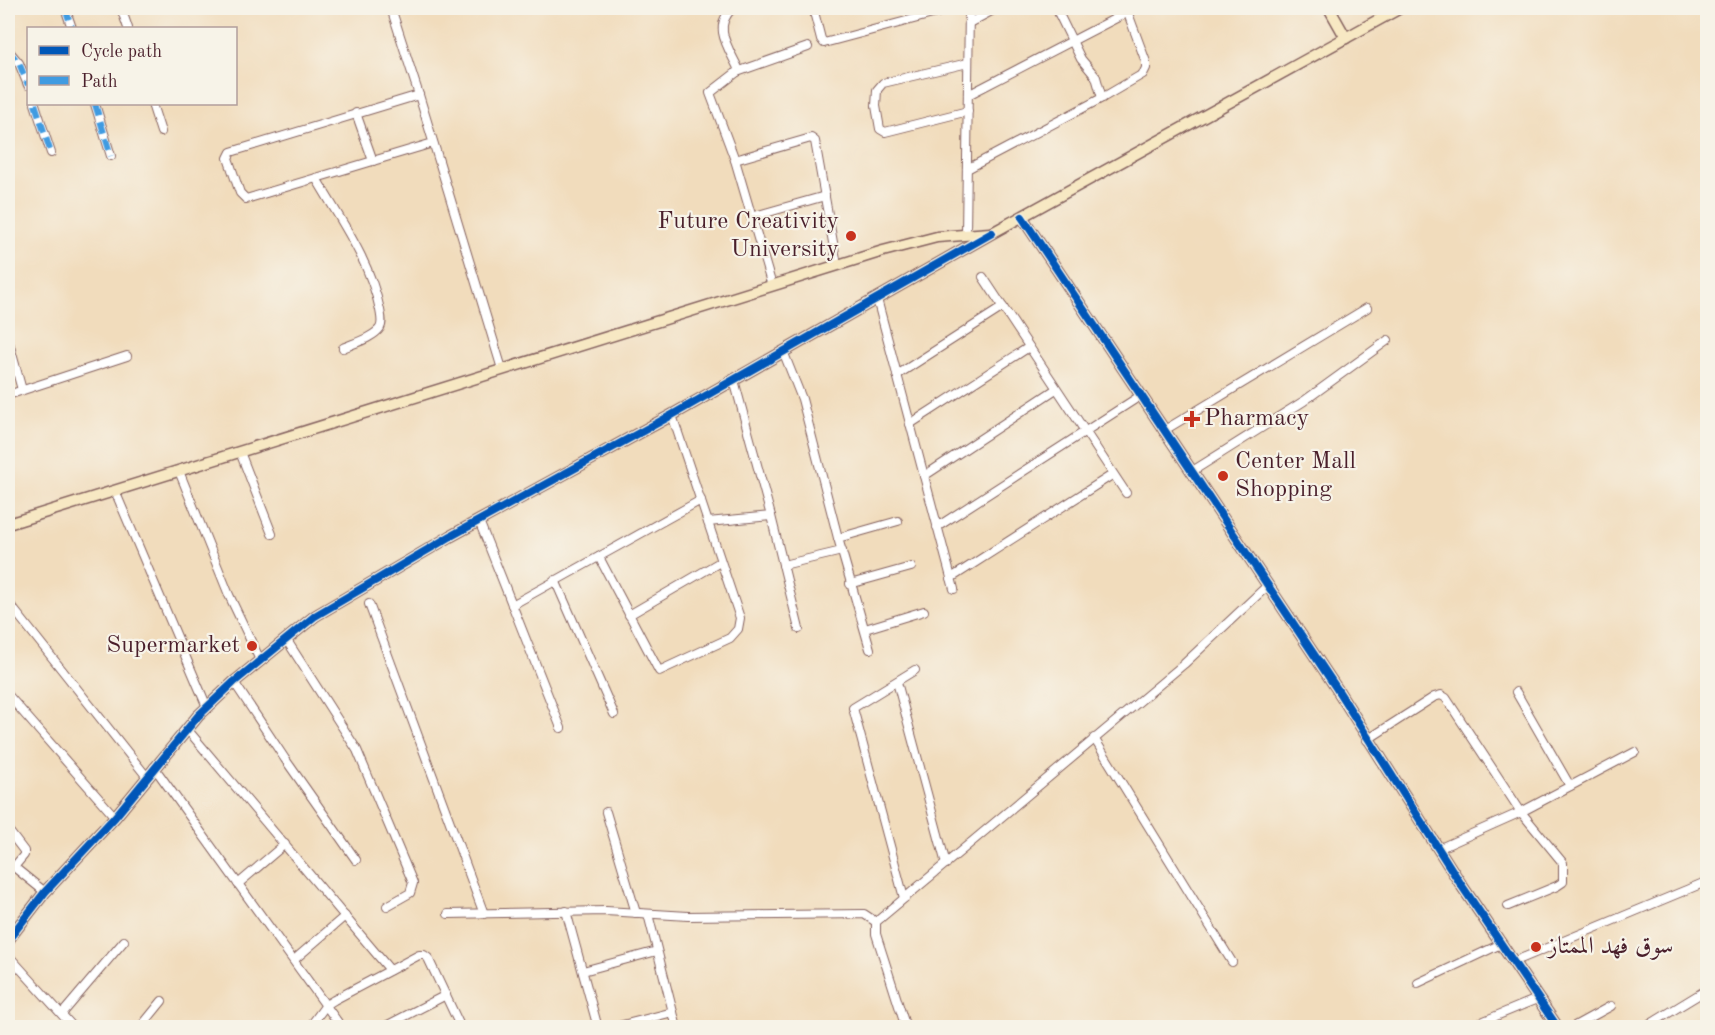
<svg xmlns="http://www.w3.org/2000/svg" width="1715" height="1035" viewBox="0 0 1715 1035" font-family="'Old Standard TT',Amiri,serif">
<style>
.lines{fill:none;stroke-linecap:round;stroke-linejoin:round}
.street-casing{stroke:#84615e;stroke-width:10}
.secondary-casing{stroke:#84615e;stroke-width:13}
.street{stroke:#fff;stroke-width:8}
.secondary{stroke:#f7e8c3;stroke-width:10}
.quiet{stroke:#409be1;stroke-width:6;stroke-dasharray:12 6;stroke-linecap:butt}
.cycleway-casing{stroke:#f7f3e8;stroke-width:11}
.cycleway{stroke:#0057b8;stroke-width:8}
.poi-dot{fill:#c8321e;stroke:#f7f3e8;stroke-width:2}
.labels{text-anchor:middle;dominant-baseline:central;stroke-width:4.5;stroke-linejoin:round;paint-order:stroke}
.poi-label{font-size:24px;fill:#4a1f2b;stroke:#f7f3e8;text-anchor:start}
</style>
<rect width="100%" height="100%" fill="#f7f3e8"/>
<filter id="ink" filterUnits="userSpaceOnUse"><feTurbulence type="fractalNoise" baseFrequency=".0167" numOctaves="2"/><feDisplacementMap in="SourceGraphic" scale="12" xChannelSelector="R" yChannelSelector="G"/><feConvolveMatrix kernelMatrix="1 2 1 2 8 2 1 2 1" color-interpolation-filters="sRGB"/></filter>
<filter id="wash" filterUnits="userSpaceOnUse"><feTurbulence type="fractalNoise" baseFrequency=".008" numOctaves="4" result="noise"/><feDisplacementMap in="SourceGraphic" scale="24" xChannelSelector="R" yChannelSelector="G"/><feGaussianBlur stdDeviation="1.35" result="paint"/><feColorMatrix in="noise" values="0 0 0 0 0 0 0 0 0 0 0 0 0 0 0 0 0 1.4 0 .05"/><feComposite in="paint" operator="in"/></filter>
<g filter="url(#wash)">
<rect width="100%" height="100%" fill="#f1dcbc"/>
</g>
<g filter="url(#ink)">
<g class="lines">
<defs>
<g id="street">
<path d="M 65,8 L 72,28"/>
<path d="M 121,8 L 128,28"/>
<path d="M 391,8 L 419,95"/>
<path d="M 733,8 C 712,26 728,47 738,68 L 737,72 L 710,93 L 735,160"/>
<path d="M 813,8 L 821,39 L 824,43 L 955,8"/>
<path d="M 1056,8 L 1081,59 L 1096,77 L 1102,98"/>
<path d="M 969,23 L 997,8"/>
<path d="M 8,50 L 19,63 L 28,85"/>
<path d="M 737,72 L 808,47"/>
<path d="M 968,95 L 1128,12"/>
<path d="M 35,104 L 51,153"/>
<path d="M 95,104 L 111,156"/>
<path d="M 152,104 L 161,132"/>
<path d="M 968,111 L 885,132 L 880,129 L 876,106 L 877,90 L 883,83 L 968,63"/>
<path d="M 356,113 L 373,161"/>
<path d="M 433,143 L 246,199 L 240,193 L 228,158 L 231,152 L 419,95 L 502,369"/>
<path d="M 967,169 L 1102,98 L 1143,74 L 1146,68 L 1146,62 L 1126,8"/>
<path d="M 316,178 C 341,221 370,261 380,310 C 381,316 383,323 380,328 C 373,338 354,343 343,348"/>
<path d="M 751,217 L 825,196"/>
<path d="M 966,234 L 969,8"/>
<path d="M 983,277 L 1126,493"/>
<path d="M 772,286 L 735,160 L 811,138 L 815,141 L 837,265"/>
<path d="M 877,299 L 954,589"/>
<path d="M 8,339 L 22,390"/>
<path d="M 783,351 L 802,399 L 838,538 L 870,649"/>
<path d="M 897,375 L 1003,307"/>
<path d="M 734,380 L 771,516 L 799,629"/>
<path d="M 8,395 L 127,356"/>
<path d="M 910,424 L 1029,347"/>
<path d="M 1163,431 L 1367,308"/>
<path d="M 240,452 L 272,534"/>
<path d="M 179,471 L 229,595 L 260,660"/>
<path d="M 1191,472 L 1304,401 L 1388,340"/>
<path d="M 924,476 L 1056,389"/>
<path d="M 115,491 L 207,707"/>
<path d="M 479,521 L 561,728"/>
<path d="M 708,522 L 771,516"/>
<path d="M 937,527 L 1140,396"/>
<path d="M 838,538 L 898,521"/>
<path d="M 599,557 L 659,671 L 730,638 L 738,629 L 740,618 L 672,415"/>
<path d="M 783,565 L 842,551"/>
<path d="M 951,578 L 1112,475"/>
<path d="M 555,580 L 614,714"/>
<path d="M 850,584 L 911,567"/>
<path d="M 8,602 L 147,777"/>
<path d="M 369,604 L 484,914"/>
<path d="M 512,605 L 701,500"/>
<path d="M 629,615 L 720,562"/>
<path d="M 865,629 L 924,611"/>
<path d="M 286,639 L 357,750 L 413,883 L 410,893 L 387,906"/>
<path d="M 234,682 L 285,759 L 356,860"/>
<path d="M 897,682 L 946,864"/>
<path d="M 1516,692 L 1570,786"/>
<path d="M 8,695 L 115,817"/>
<path d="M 187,729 L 390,970"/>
<path d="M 1094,738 L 1232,962"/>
<path d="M 1367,740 L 1434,697 L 1441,695 L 1446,698 L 1521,812 L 1563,863 L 1563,882 L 1557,886 L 1508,906"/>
<path d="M 154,767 L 342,1028"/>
<path d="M 606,812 L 636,913"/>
<path d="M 8,830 L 24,851 L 24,855 L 14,867"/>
<path d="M 1438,849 L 1521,812 L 1635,752"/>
<path d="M 8,865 L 14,867 L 45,892"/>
<path d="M 238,884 L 285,844"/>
<path d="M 904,898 L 853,708 L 915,670"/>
<path d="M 566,911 L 598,1028"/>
<path d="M 448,914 L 606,911 L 688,916 L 864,914 L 876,922"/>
<path d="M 648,914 L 677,1028"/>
<path d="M 8,955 L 74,1028"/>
<path d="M 294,960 L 345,916"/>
<path d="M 1513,962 L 1708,881"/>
<path d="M 583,971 L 657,951"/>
<path d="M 1418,983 L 1501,944"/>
<path d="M 62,1014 L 124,941"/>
<path d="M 140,1028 L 162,1001"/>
<path d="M 309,1028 L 326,1005 L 334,1000 L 419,955 L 424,955 L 428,958 L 461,1028"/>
<path d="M 382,1028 L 446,995"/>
<path d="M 611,1028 L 673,1012"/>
<path d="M 906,1028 L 876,934 L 876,922 L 1184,664 L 1267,586"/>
<path d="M 1467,1028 L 1537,999"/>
<path d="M 1571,1028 L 1611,1006"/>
<path d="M 1644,1028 L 1708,989"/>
</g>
<g id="secondary">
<path d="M 1329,8 L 1346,38"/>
<path d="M 1022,217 L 1337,689 L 1462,886 L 1558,1028"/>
<path d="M 8,524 L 883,251 L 937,237 L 990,233"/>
<path d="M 8,940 L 45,892 L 115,817 L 198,716 L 234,682 L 315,616 L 451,536 L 672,415 L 992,233 L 1400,8"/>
</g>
</defs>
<!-- street casing -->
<use href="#street" class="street-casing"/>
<!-- secondary casing -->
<use href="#secondary" class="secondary-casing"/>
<!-- street -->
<use href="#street" class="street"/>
<!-- secondary -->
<use href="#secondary" class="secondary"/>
<!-- quiet -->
<g class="quiet">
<path d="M 65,8 L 72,28"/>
<path d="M 8,50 L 19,63 L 28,85"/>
<path d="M 35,104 L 51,153"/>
<path d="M 95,104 L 111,156"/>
</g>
<defs>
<g id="cycleway">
<path d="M 1022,217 L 1337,689 L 1462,886 L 1558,1028"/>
<path d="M 8,940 L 45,892 L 115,817 L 198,716 L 234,682 L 315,616 L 451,536 L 672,415 L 992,233"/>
</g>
</defs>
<!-- cycleway casing -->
<use href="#cycleway" class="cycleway-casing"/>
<!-- cycleway -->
<use href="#cycleway" class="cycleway"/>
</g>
</g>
<!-- markers -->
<g class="poi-dot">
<circle cx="851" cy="236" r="6"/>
<path d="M1189 410h6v6h6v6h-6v6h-6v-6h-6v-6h6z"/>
<circle cx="1223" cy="476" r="6"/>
<circle cx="252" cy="646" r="6"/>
<circle cx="1536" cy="947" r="6"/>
</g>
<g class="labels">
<!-- poi labels -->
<g class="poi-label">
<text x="839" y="222" text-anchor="end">Future Creativity<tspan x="839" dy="28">University</tspan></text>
<text x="1204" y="419">Pharmacy</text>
<text x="1235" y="462">Center Mall<tspan x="1235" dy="28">Shopping</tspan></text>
<text x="240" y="646" text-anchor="end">Supermarket</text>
<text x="1548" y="947">سوق فهد الممتاز</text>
</g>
</g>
<!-- margin -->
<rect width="1715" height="1035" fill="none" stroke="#f7f3e8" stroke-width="30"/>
<!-- legend -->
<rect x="27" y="27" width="210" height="78" fill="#f7f3e8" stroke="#b29e9c" stroke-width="1.5"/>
<rect x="39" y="46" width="30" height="9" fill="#0057b8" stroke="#b29e9c" stroke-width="1.5"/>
<text x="81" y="57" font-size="18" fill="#4a1f2b">Cycle path</text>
<rect x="39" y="76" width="30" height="9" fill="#409be1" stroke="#b29e9c" stroke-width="1.5"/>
<text x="81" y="87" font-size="18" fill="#4a1f2b">Path</text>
</svg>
